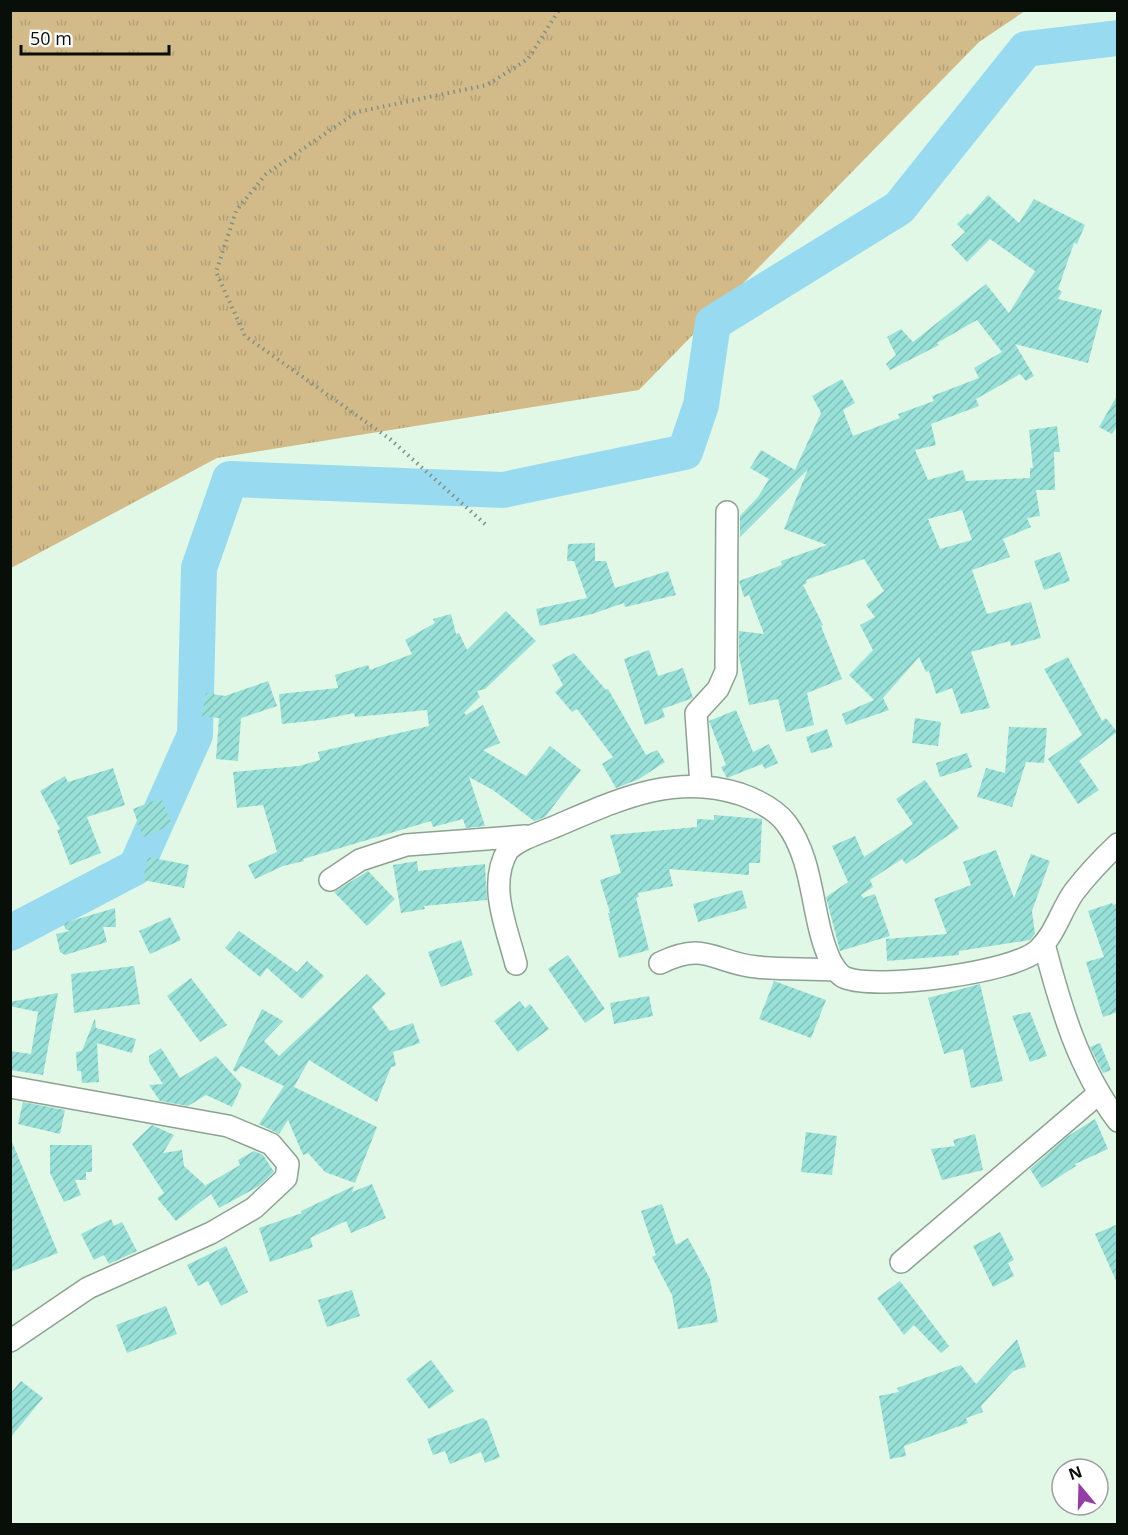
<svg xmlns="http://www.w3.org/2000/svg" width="1128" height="1535" viewBox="0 0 1128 1535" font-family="'Open Sans',sans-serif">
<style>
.grass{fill:url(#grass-tufts)}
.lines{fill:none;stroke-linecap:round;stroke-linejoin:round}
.river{stroke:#98dbf0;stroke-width:36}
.building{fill:url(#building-hatch);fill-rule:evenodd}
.minor-casing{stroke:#8da292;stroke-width:24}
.path{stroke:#809083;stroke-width:4;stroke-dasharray:1.5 4.5;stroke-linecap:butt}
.minor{stroke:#fff;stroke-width:21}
</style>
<defs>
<pattern id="grass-tufts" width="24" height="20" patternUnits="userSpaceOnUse" patternTransform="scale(1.5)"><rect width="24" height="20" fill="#d2bb89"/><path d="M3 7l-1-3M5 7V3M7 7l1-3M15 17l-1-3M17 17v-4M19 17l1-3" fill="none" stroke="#b3a075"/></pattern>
<pattern id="building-hatch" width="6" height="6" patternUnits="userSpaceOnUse" patternTransform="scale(1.5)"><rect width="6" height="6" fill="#98e1d8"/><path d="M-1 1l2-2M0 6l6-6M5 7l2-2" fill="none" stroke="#82c0b8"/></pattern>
</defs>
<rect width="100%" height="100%" fill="#e1f8e6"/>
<!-- grass -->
<path class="grass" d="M 11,10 L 1025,10 L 1025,11 L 979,42 L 639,390 L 217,458 L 11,568 Z"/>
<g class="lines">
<!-- river -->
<path class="river" d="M 10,933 L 136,867 L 195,735 L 199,568 L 230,479 L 503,490 L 685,452 L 701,405 L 713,323 L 899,208 L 1026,49 L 1118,38"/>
</g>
<!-- building -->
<g class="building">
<path d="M 988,195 L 1019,223 L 1034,199 L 1085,225 L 1077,244 L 1074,243 L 1058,289 L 1062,292 L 1058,299 L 1102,310 L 1088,363 L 1015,344 L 1034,376 L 1026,381 L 1020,374 L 976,399 L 979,406 L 931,424 L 936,445 L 915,450 L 928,480 L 963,470 L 966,481 L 1030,478 L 1030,468 L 1033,468 L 1029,430 L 1057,426 L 1060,452 L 1054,452 L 1055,490 L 1036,490 L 1040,516 L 1027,518 L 1031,527 L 1003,539 L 1010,557 L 972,570 L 987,614 L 1031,602 L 1041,638 L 1011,646 L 1010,641 L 971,652 L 990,708 L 961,714 L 952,688 L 936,694 L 929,671 L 926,672 L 919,657 L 883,698 L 889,710 L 846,725 L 842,714 L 874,700 L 849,675 L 873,650 L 860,625 L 875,617 L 866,605 L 884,591 L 864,559 L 806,580 L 807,583 L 803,585 L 823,625 L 821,626 L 842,679 L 807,693 L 814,725 L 786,732 L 778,699 L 749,705 L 739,656 L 739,631 L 764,634 L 749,595 L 744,597 L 739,581 L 782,565 L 781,561 L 827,545 L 784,529 L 808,469 L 740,537 L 740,516 L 758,497 L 769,479 L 750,468 L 761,450 L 795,470 L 821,413 L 812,396 L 842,379 L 855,403 L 843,410 L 853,436 L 900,418 L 898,414 L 934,401 L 932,396 L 979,378 L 974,368 L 1002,352 L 977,320 L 937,343 L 939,345 L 890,370 L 886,364 L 896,355 L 887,337 L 901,329 L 913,342 L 986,284 L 1009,313 L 1035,271 L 990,239 L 967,262 L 951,245 L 965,232 L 957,224 L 968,213 L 970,215 ZM 962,510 L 972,540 L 940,549 L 928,519 Z"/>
<path d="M 1118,394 L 1118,425 L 1112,434 L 1099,427 Z"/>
<path d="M 595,543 L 595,561 L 606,561 L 615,588 L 668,571 L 676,595 L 625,607 L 624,603 L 592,614 L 540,626 L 536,609 L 587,598 L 574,561 L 567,561 L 568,544 Z"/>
<path d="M 1060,552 L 1070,581 L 1044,590 L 1034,561 Z"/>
<path d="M 506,611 L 536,641 L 485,689 L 477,691 L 480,697 L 464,713 L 466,715 L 483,705 L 500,743 L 483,750 L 526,776 L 550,746 L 581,770 L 545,817 L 534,821 L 493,790 L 469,777 L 485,826 L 466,828 L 463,819 L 433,827 L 431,821 L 303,859 L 304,861 L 283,866 L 255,879 L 248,865 L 277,852 L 263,805 L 237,808 L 233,772 L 299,766 L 320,760 L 318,752 L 429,726 L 427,710 L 355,717 L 354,713 L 320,720 L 282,724 L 279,694 L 338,688 L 335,675 L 368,665 L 370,670 L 412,654 L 405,640 L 435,623 L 433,619 L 451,614 L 456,634 L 459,633 L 467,650 Z"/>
<path d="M 649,650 L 658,676 L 683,668 L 693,698 L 662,709 L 665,717 L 645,725 L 624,659 Z"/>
<path d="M 574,653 L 606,690 L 608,689 L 646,755 L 657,750 L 665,762 L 639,779 L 616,788 L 602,764 L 613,757 L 577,709 L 572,712 L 555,692 L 563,685 L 552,665 Z"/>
<path d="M 1068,657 L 1102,721 L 1106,718 L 1117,732 L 1079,761 L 1099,790 L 1078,804 L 1048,759 L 1082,735 L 1044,669 Z"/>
<path d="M 268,681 L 277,706 L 241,718 L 238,761 L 216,759 L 219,718 L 202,716 L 206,693 L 225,696 Z"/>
<path d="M 736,710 L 753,752 L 769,744 L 778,763 L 765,769 L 762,764 L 727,778 L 721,767 L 726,765 L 709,721 Z"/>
<path d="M 915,718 L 941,722 L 938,746 L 912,743 Z"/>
<path d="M 1009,727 L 1047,728 L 1044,763 L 1026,762 L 1012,807 L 977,797 L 986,768 L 1005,773 Z"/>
<path d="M 827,729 L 833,747 L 811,753 L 806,737 Z"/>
<path d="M 967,753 L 972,767 L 940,777 L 936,763 Z"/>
<path d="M 113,768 L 125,805 L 87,817 L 101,853 L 70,865 L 57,830 L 60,829 L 40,791 L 65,776 L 68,782 Z"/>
<path d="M 925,780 L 959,828 L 906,864 L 902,859 L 870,880 L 873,887 L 861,895 L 863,898 L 875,894 L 890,936 L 840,951 L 826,897 L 848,882 L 832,846 L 855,836 L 864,857 L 913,824 L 896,799 Z"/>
<path d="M 161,798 L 172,825 L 143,837 L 133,809 Z"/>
<path d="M 714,815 L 762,819 L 760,863 L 749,863 L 749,875 L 669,869 L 673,886 L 638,893 L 639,897 L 636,898 L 649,950 L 619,958 L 608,913 L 610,913 L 600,880 L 621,873 L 610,835 L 697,827 L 697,819 L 714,820 Z"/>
<path d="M 996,850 L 1014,898 L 1031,854 L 1050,861 L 1032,911 L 1035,934 L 1030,940 L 959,951 L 959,955 L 887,961 L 886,939 L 947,934 L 934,899 L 971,885 L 963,862 Z"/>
<path d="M 148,857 L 189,865 L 184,888 L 143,880 Z"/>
<path d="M 417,861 L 418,871 L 485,864 L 487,900 L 424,906 L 425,909 L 401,913 L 393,865 Z"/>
<path d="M 368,871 L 395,899 L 367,926 L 334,892 Z"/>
<path d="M 742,890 L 747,908 L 698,922 L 693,904 Z"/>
<path d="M 1112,903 L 1113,905 L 1118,903 L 1118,1012 L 1103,1017 L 1086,962 L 1104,957 L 1088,911 Z"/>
<path d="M 115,908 L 116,927 L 103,927 L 107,942 L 65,955 L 60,952 L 56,934 L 70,931 L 65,929 L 64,923 Z"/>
<path d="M 170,917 L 181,940 L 150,954 L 139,931 Z"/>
<path d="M 239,931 L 297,972 L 307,961 L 324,976 L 302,999 L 267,968 L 260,977 L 225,948 Z"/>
<path d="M 461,940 L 473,975 L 441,987 L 428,952 Z"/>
<path d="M 568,955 L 605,1009 L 585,1023 L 548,969 Z"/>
<path d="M 134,966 L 140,1004 L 74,1013 L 71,974 Z"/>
<path d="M 367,974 L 386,994 L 372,1007 L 390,1031 L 413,1023 L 420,1043 L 393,1052 L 396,1066 L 391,1067 L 377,1102 L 309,1060 L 294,1087 L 377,1127 L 355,1183 L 325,1172 L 308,1153 L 303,1155 L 288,1120 L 279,1134 L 259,1124 L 284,1086 L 241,1066 L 236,1072 L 233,1070 L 262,1009 L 283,1021 L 264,1041 L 279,1056 Z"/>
<path d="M 191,978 L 227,1025 L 200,1042 L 167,996 Z"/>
<path d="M 774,981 L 826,1000 L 811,1038 L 759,1019 Z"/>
<path d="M 980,984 L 1003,1081 L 971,1088 L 963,1049 L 944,1054 L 928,998 Z"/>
<path d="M 58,993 L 43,1075 L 10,1070 L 10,1051 L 31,1054 L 38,1012 L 10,1006 L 10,1002 Z"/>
<path d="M 649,996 L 653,1016 L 614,1024 L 610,1003 Z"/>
<path d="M 520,1001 L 525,1008 L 530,1004 L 549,1029 L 518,1052 L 494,1021 Z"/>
<path d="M 1030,1012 L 1047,1056 L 1030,1062 L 1012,1016 Z"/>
<path d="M 95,1018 L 96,1028 L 136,1039 L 132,1053 L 97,1043 L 99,1082 L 82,1083 L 81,1071 L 77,1071 L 76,1052 L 82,1051 Z"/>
<path d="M 1100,1043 L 1111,1070 L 1103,1073 L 1090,1047 Z"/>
<path d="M 161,1048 L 180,1078 L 216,1056 L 242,1085 L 232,1107 L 206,1095 L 188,1106 L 160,1101 L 149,1085 L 163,1084 L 149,1062 L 149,1056 Z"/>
<path d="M 23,1102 L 65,1110 L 60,1134 L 18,1124 Z"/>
<path d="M 1095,1119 L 1108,1149 L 1075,1164 L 1076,1166 L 1042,1188 L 1030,1169 L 1068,1136 Z"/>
<path d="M 152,1125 L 174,1135 L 163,1153 L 182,1150 L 184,1166 L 207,1187 L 206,1185 L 240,1165 L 238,1160 L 254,1151 L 263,1155 L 274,1172 L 259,1186 L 219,1208 L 211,1194 L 176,1221 L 157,1198 L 164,1193 L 132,1144 Z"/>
<path d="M 806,1132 L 837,1136 L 832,1175 L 801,1172 Z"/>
<path d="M 975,1134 L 983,1170 L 942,1180 L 931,1149 L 955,1146 L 953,1140 Z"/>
<path d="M 10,1137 L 58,1253 L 10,1272 Z"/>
<path d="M 50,1145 L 92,1145 L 92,1172 L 86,1172 L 86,1180 L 75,1180 L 81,1195 L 64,1202 L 50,1173 Z"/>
<path d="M 372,1184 L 386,1218 L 351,1233 L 346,1221 L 310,1238 L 313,1247 L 270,1262 L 259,1228 L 302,1213 L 301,1211 L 354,1186 L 352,1192 Z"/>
<path d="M 662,1204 L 676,1245 L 688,1238 L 710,1279 L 718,1322 L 678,1329 L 672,1295 L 652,1257 L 656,1255 L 641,1211 Z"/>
<path d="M 111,1219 L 114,1226 L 122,1222 L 137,1251 L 109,1264 L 104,1255 L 94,1260 L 81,1234 Z"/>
<path d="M 1118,1224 L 1118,1285 L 1095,1234 Z"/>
<path d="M 1000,1232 L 1014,1260 L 1008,1263 L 1014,1276 L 993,1287 L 973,1246 Z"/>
<path d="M 226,1246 L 248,1292 L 221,1306 L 208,1281 L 198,1286 L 187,1265 Z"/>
<path d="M 900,1281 L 949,1346 L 941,1353 L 914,1325 L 904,1335 L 877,1298 Z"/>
<path d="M 352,1290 L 360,1316 L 327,1327 L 318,1300 Z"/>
<path d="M 166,1306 L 177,1334 L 127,1353 L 116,1325 Z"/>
<path d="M 1017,1339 L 1026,1367 L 1013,1371 L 981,1406 L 983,1412 L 966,1418 L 968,1423 L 904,1446 L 906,1456 L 890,1459 L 879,1396 L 899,1392 L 897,1388 L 961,1365 L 976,1384 Z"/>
<path d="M 431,1360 L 454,1391 L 429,1409 L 406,1379 Z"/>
<path d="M 21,1381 L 43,1398 L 10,1438 L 10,1394 Z"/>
<path d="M 483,1418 L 487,1421 L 500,1457 L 485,1463 L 481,1452 L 450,1464 L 445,1451 L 433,1455 L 427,1439 Z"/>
</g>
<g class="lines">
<defs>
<g id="minor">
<path d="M 701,785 L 696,713 L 718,689 L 726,671 L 727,512"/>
<path d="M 330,880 L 360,860 L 406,845 L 526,836"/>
<path d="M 1044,944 C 1061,1008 1078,1068 1118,1121"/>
<path d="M 660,963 C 706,940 714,963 757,967 C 783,970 810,968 836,970"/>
<path d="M 516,964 C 507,928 487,885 508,850 C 522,837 544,832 561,824 C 620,799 675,773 740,794 C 757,800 775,809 786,823 C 816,863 810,918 831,962 C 835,968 838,975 846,978 C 878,990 1013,973 1038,950 C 1055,935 1061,910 1074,892 C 1087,875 1102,859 1118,844"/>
<path d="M 10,1087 L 228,1126 L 271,1144 L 288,1164 L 286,1178 L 254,1208 L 211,1233 L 88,1288 L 10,1341"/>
<path d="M 901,1262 L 1098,1094"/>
</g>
</defs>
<!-- minor casing -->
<use href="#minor" class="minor-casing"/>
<!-- path -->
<path class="path" d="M 485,524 L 390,439 L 245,336 L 216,272 L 236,211 L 266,174 L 357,112 L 487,85 L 528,59 L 559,10"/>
<!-- minor -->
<use href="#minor" class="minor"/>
</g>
<!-- border -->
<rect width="1128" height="1535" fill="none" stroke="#080f09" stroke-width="24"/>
<!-- north arrow -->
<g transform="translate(1080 1487) rotate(341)"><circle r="28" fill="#ffffff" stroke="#9c9f9d" stroke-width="1.5"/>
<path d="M0-4.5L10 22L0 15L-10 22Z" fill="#963ca6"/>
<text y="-9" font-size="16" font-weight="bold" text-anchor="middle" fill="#080f09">N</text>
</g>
<!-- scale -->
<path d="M21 45v9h148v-9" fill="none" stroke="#080f09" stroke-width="3"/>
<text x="30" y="45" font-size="18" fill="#080f09" stroke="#ffffff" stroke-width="4.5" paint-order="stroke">50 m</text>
</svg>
